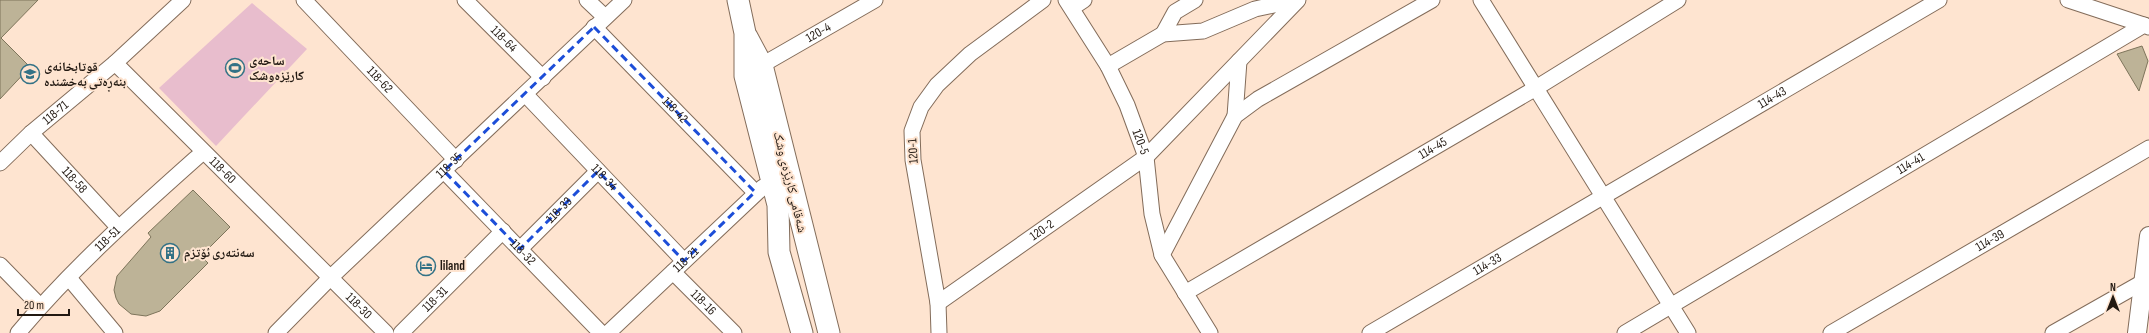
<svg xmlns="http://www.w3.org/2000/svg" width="2149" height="333" viewBox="0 0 2149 333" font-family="'Sofia Sans Condensed','Noto Naskh Arabic',sans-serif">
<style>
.green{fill:#e8bdcd}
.building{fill:#bdb397;stroke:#7e755b}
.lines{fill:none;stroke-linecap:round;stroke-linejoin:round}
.minor-casing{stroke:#836c5a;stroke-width:17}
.tertiary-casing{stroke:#836c5a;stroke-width:20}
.secondary-casing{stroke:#836c5a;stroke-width:23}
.minor{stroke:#fff;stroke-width:15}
.tertiary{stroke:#fff;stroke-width:18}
.secondary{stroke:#fff;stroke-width:21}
.marked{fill:none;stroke:#1d4ed8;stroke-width:3;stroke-dasharray:8 5;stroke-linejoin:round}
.labels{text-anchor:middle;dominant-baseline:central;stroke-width:4;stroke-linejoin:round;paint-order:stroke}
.street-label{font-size:13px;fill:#221912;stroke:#fee4d0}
.poi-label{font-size:13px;font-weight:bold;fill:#221912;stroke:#fee4d0;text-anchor:start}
</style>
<rect width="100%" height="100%" fill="#fee4d0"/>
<!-- green -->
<path class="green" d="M 252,3 L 307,49 L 216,146 L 159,88 Z"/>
<!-- building -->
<g class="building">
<path d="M 0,0 L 38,0 L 1,38 L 30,67 L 0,99 Z"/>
<path d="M 2142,46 L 2148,61 L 2139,91 L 2117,54 Z"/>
<path d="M 193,190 L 230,227 L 201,256 L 208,263 L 160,311 L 146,316 L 131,314 L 119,304 L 116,298 L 114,290 L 117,276 L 151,237 L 148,233 Z"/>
</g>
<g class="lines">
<defs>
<g id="minor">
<path id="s1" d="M 304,0 L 456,160"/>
<path id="s2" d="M 465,0 L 543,78"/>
<path d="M 587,0 L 605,17"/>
<path id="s3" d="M 1066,0 L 1108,66 L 1127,105 L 1146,157 L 1152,214 L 1162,255 L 1210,333"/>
<path d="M 1481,0 L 1688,333"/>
<path d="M 2068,0 L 2144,25"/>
<path d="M 1072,8 L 1084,0"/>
<path id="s4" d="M 594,27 L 755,192"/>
<path d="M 1163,34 L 1175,12 L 1195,0"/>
<path id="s5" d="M 115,63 L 386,333"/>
<path id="s6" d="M 762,65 L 875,0"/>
<path d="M 1108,66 L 1163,34 L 1203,31 L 1255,9 L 1297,0"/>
<path id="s7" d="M 525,94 L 684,261"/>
<path d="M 1235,116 L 1239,61"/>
<path id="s8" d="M 31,133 L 118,227"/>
<path id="s9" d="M 0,163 L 31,133 L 115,63 L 183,0"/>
<path id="s10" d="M 444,171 L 601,333"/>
<path id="s11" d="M 520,249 L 598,171"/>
<path d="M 1162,255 L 1235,116 L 1258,99 L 1432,0"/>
<path d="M 0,265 L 40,306"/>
<path id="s12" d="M 673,272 L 734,333"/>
<path d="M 69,278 L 115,333"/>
<path id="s13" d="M 1185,293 L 1536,88 L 1678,0"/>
<path id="s14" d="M 938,303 L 1146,157 L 1298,0"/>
<path id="s15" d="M 18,333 C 73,267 139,209 203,152"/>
<path id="s16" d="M 276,333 L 330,278 L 624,0"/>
<path id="s17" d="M 401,333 L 503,231"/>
<path id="s18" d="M 608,333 L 763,187"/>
<path d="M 939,333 L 938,303 L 913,160 L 912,131 L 921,107 L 937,85 L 970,54 L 1043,0"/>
<path id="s19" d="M 1370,333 L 1939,0"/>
<path id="s20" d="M 1625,333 L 2144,25 L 2149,27"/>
<path id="s21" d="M 1831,333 L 2149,148"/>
<path d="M 2053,333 L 2143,282"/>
</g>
<path id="tertiary" d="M 2137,333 L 2149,236"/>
<g id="secondary">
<path d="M 738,0 L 745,33 L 745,76 L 778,205 L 779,252 L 802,333"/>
<path d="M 747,37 L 762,65 L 829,333"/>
</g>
</defs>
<!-- minor casing -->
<use href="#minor" class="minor-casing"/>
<!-- tertiary casing -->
<use href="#tertiary" class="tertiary-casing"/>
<!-- secondary casing -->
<use href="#secondary" class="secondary-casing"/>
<!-- minor -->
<use href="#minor" class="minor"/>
<!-- tertiary -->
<use href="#tertiary" class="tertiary"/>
<!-- secondary -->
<use href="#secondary" class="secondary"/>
</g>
<!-- marked area -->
<path class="marked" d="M 594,27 L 755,192 L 684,261 L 598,171 L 520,249 L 444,171 Z"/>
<!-- icons -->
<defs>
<symbol id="stadium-ring" viewBox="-11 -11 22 22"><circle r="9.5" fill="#fee4d0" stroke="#337286" stroke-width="1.5"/><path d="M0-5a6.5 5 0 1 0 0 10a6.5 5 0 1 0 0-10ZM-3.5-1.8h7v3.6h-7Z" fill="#337286"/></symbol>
<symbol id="school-ring" viewBox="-11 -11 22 22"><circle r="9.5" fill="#fee4d0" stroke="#337286" stroke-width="1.5"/><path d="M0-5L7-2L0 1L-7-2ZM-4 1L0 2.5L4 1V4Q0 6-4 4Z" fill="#337286"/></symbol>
<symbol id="building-ring" viewBox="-11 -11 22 22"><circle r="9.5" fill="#fee4d0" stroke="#337286" stroke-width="1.5"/><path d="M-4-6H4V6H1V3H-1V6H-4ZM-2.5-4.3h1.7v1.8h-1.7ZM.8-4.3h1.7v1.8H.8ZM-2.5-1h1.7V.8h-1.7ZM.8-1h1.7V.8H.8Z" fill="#337286"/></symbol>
<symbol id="hotel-ring" viewBox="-11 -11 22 22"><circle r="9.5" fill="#fee4d0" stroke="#337286" stroke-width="1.5"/><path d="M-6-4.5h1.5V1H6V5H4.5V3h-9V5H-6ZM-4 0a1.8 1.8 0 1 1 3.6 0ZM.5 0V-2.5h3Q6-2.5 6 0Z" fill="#337286"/></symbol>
</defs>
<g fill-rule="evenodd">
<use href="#stadium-ring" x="224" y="57" width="22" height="22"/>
<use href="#school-ring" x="19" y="63" width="22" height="22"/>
<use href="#building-ring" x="159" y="242" width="22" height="22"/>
<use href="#hotel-ring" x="415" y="255" width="22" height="22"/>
</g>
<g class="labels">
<!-- street labels -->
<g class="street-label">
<text stroke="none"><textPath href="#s6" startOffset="65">120-4</textPath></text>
<text stroke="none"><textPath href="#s2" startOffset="55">118-64</textPath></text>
<text stroke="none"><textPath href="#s1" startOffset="110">118-62</textPath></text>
<text stroke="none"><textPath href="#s19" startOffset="466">114-43</textPath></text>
<text stroke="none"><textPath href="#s4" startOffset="116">118-42</textPath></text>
<text stroke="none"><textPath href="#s9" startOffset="75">118-71</textPath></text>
<text stroke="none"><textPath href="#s3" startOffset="161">120-5</textPath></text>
<text stroke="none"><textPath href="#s13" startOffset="287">114-45</textPath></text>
<text transform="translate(913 151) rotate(-94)">120-1</text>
<text stroke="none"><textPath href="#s20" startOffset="332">114-41</textPath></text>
<text stroke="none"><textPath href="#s16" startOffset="241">118-35</textPath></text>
<text stroke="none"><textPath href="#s5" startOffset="152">118-60</textPath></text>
<text stroke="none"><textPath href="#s7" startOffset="115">118-34</textPath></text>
<text stroke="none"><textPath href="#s8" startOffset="64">118-58</textPath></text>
<text transform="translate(790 182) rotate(76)">شەقامی کارێزەی وشک</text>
<text stroke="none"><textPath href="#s11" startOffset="55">118-33</textPath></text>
<text stroke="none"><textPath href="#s14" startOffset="127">120-2</textPath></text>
<text stroke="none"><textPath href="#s15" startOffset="130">118-51</textPath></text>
<text stroke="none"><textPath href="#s21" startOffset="184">114-39</textPath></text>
<text stroke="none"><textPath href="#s10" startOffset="113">118-32</textPath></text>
<text stroke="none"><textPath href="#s18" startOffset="107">118-21</textPath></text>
<text stroke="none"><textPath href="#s19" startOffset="136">114-33</textPath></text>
<text stroke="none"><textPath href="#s17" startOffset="48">118-31</textPath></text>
<text stroke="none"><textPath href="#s12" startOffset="43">118-16</textPath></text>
<text stroke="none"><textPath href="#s5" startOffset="344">118-30</textPath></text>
</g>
<!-- poi labels -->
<g class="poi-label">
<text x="249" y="61">ساحه‌ی<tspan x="249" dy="15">کارێزه‌وشک</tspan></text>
<text x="44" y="67">قوتابخانەی<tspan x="44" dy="15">بنەڕەتی بەخشندە</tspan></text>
<text x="184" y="253">سەنتەری ئۆتزم</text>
<text x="440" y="266">liland</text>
</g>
</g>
<!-- north arrow -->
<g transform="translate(2113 297)" stroke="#fee4d0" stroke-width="3" paint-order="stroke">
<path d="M0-3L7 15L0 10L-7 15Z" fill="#221912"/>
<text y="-6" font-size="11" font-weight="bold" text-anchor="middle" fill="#221912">N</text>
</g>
<!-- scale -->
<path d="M18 309v6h51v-6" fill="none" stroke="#221912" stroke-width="2"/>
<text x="24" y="309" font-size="12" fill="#221912" stroke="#fee4d0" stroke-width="3" paint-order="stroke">20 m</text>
</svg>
